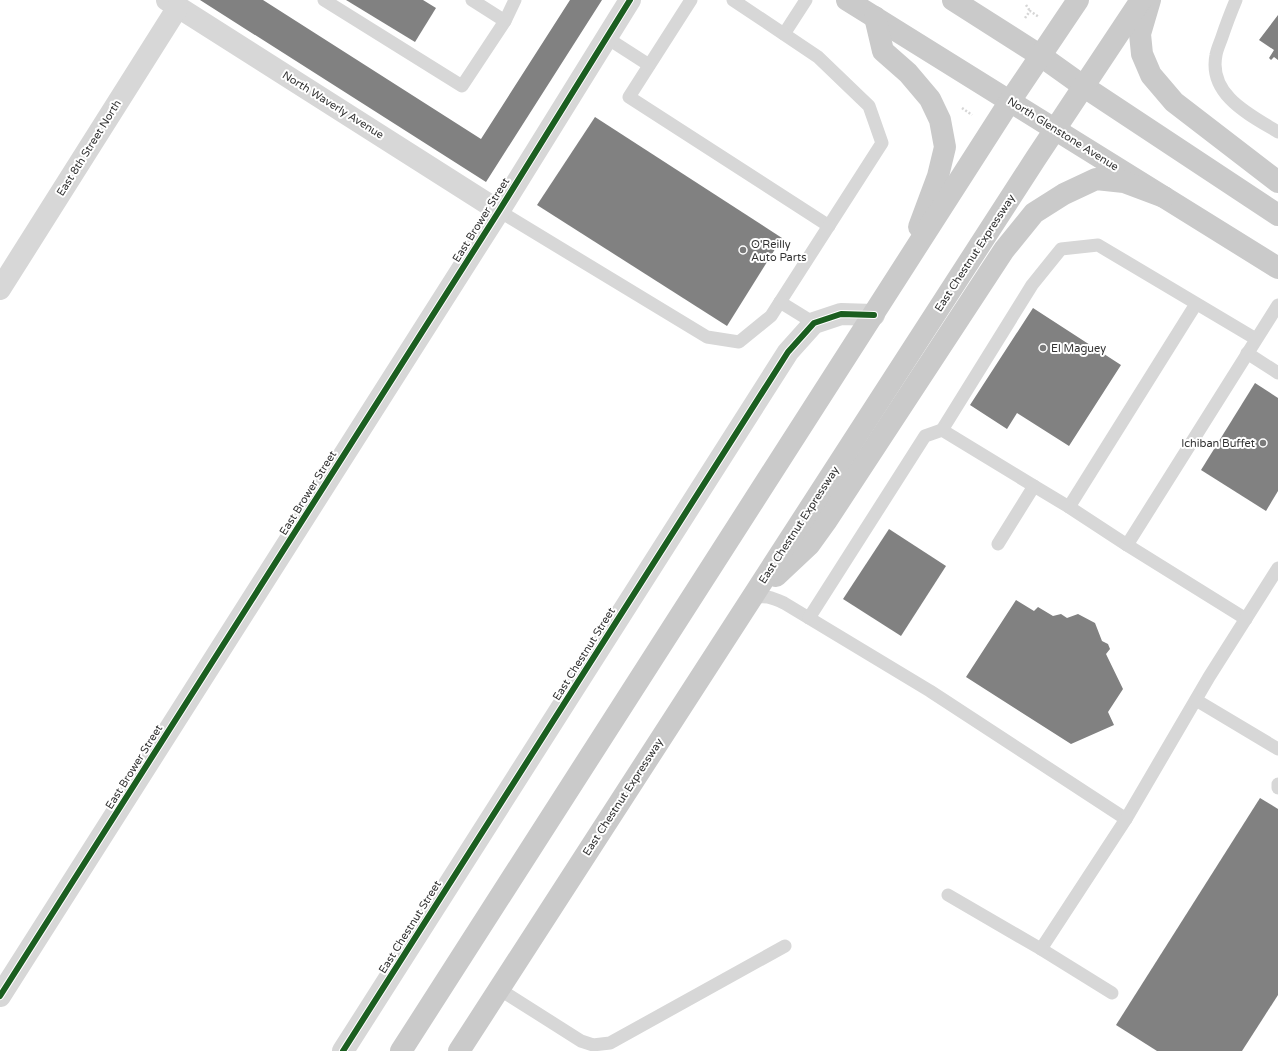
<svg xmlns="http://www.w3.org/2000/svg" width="1278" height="1051" viewBox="0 0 1278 1051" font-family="'Varela Round',sans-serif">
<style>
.building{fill:#818181}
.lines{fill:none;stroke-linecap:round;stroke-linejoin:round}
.path{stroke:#d6d6d6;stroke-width:2.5;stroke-dasharray:2 2;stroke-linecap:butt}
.service{stroke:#d7d7d7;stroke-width:13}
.minor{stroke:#d7d7d7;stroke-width:22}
.primary{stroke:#cacaca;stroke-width:22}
.cycleway-casing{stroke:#fff;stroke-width:8}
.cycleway{stroke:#1b5e20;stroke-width:6}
.poi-dot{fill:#7a7a7a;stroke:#fff;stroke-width:1.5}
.labels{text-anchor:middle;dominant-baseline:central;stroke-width:4;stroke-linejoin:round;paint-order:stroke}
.street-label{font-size:11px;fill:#333;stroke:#fff}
.poi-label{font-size:11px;fill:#333;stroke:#fff;text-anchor:start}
</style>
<rect width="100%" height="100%" fill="#fff"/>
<!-- building -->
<g class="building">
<path d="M 200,0 L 263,0 L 481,139 L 570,0 L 602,0 L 486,182 Z"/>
<path d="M 346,0 L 423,0 L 436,8 L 415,42 Z"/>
<path d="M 1278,15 L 1278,60 L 1274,57 L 1271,60 L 1269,58 L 1274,50 L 1259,40 Z"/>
<path d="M 595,117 L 782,238 L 727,326 L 537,205 Z"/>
<path d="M 1033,308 L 1121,365 L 1069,446 L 1017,413 L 1007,429 L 970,405 Z"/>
<path d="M 1255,383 L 1278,398 L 1278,491 L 1266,511 L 1201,470 Z"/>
<path d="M 889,529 L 946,566 L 901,636 L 843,599 Z"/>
<path d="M 1016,600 L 1034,611 L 1038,607 L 1053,616 L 1061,614 L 1067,618 L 1078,614 L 1095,623 L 1102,641 L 1108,644 L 1110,649 L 1106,654 L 1123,689 L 1108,712 L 1114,725 L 1071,744 L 966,677 Z"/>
<path d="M 1260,798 L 1278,809 L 1278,995 L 1242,1051 L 1157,1051 L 1116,1025 Z"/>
</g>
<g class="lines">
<!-- path -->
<g class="path">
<path d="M 1026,5 L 1030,11"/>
<path d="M 1025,18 L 1030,11 L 1039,17"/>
<path d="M 962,108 L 972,115"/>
</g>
<!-- service -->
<g class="service">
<path d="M 324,0 L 462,86 L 505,21 L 472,0"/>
<path d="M 691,0 L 629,97 L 829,226"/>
<path d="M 1236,0 C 1231,12 1226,25 1222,37 C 1220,43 1217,49 1216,55 C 1208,95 1250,115 1278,132"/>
<path d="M 505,21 L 515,0"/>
<path d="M 784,34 L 806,0"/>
<path d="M 607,38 L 649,65"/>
<path d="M 499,211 L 707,337 L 739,342 L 771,316 L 882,143 L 869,106 L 818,57 L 733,0"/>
<path d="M 780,302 L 814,323"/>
<path d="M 1247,353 L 1278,373"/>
<path d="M 942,430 L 1032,285 L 1061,249 L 1098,245 L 1256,339"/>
<path d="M 1069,507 L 1196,304"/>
<path d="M 998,544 L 1034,486 L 1069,507 L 1127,545 L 1246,619"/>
<path d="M 1127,545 L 1278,305"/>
<path d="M 752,598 C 765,595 771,597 784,603 L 930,691 L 1126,819 L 1209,677 L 1278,568"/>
<path d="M 809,618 L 925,436 L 942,430 L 1034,486"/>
<path d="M 1196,700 L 1278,749"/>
<path d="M 1278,784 L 1278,788"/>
<path d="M 948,895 L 1041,949 L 1126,819"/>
<path d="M 1041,949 L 1112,993"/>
<path d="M 499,989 L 581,1041 L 593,1045 L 610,1043 L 785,946"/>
</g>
<!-- minor -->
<g class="minor">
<path d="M 167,0 L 499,211"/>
<path d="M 0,289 L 178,7"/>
<path d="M 0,996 L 499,211 L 630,0"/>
<path d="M 343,1051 L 788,352 L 814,323 L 841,314 L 874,315"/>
</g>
<!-- primary -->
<g class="primary">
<path d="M 847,0 L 1278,268"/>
<path d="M 953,0 L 1041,56 L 1083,86 L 1278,215"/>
<path d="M 1150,0 L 1140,34 L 1142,54 L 1151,75 L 1174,102 L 1278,182"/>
<path d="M 875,17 L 883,51 L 908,73 L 930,99 L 940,120 L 945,147 L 938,176 L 919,227"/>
<path d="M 776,576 L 809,545 L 827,520 L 1004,250 L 1034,213 L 1064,194 L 1096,179 L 1124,182 L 1164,197"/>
<path d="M 401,1051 L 1010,101 L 1078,0"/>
<path d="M 459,1051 L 1036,158 L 1141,0"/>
</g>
<defs>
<g id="cycleway">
<path d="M 0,996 L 499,211 L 630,0"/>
<path d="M 343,1051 L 788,352 L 814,323 L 841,314 L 874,315"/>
</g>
</defs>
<!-- cycleway casing -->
<use href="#cycleway" class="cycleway-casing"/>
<!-- cycleway -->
<use href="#cycleway" class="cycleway"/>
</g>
<!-- markers -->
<g class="poi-dot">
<circle cx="743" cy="250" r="4"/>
<circle cx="1043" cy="348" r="4"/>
<circle cx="1263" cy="443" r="4"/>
</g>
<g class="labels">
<!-- street labels -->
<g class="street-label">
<text transform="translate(333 105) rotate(32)">North Waverly Avenue</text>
<text transform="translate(1063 134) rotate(32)">North Glenstone Avenue</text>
<text transform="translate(89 148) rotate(-58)">East 8th Street North</text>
<text transform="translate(481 220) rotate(-58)">East Brower Street</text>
<text transform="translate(975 253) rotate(-57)">East Chestnut Expressway</text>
<text transform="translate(308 493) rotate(-58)">East Brower Street</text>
<text transform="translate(799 525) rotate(-57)">East Chestnut Expressway</text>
<text transform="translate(584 654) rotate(-58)">East Chestnut Street</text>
<text transform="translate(134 767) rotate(-58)">East Brower Street</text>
<text transform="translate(623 797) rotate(-57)">East Chestnut Expressway</text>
<text transform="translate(410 927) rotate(-58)">East Chestnut Street</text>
</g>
<!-- poi labels -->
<g class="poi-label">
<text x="751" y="244">O'Reilly<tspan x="751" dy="13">Auto Parts</tspan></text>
<text x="1051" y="348">El Maguey</text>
<text x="1255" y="443" text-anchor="end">Ichiban Buffet</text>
</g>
</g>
</svg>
